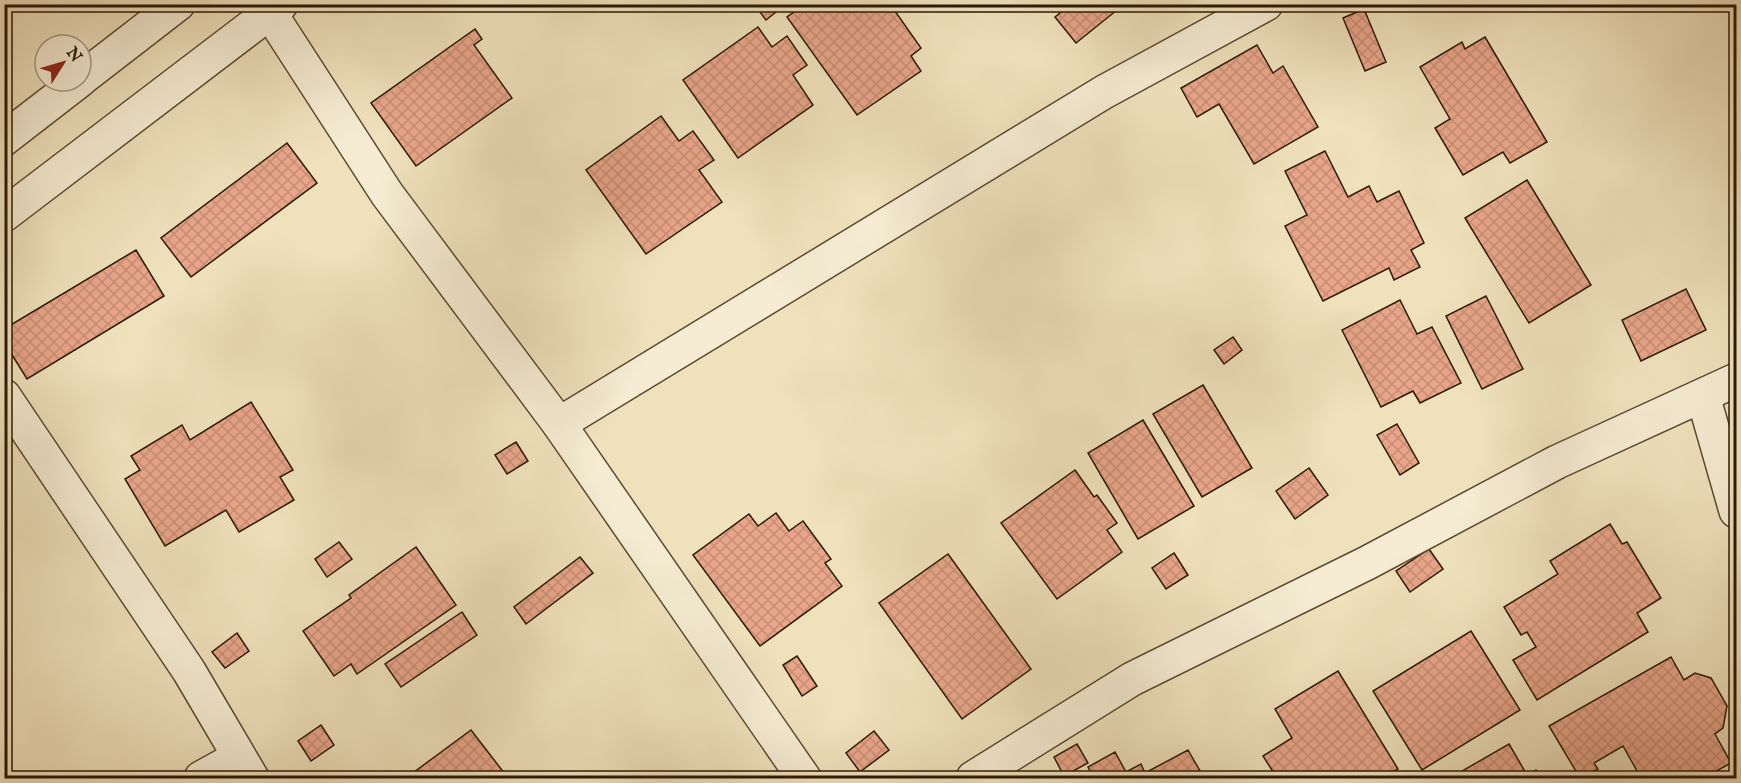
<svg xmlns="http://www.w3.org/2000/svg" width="1741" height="783" viewBox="0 0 1741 783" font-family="'IM FELL English',serif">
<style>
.building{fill:url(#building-cross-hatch);stroke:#2b1903;stroke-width:1.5}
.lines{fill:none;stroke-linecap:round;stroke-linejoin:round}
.minor-casing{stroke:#5c4b31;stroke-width:36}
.tertiary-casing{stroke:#5c4b31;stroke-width:36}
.minor{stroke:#f5ecd3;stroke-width:33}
.tertiary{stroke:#f5ecd3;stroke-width:33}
</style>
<defs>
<pattern id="building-cross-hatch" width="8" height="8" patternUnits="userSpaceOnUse" patternTransform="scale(1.5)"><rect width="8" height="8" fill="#e8a589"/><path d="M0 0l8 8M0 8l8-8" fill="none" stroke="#c78d75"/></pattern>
</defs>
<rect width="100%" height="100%" fill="#efe1bc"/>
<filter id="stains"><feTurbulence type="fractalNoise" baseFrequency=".00333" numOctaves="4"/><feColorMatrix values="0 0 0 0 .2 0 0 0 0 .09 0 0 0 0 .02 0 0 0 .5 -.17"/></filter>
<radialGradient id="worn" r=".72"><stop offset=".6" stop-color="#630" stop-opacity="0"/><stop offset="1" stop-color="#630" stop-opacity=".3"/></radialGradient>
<!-- building -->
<g class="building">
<path d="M 754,4 L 786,4 L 766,20 Z"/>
<path d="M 805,4 L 890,4 L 921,48 L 911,56 L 921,71 L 857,115 L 787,17 Z"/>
<path d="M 1071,4 L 1112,4 L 1117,10 L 1076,43 L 1055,17 Z"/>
<path d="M 1364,9 L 1386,62 L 1365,71 L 1343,18 Z"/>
<path d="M 758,27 L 772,47 L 787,36 L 807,65 L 793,75 L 813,105 L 738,158 L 683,80 Z"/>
<path d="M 475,29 L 482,39 L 474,45 L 512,98 L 416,166 L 371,103 Z"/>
<path d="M 1485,37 L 1547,142 L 1510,163 L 1503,152 L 1463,175 L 1435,128 L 1450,119 L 1420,67 L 1462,42 L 1465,49 Z"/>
<path d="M 1257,45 L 1273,73 L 1283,66 L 1318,127 L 1254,164 L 1219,104 L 1197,117 L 1181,88 Z"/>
<path d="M 661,116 L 679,141 L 693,131 L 714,160 L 699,170 L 722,202 L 646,254 L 586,170 Z"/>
<path d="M 287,143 L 317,183 L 191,277 L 161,238 Z"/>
<path d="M 1325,151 L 1348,197 L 1369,186 L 1377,202 L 1399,191 L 1424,243 L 1411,250 L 1420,267 L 1394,280 L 1389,268 L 1323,301 L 1285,226 L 1307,215 L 1285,171 Z"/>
<path d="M 1527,180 L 1591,285 L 1529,323 L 1465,218 Z"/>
<path d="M 136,250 L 164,296 L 27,379 L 4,342 L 4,329 Z"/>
<path d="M 1686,289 L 1706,330 L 1641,361 L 1622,320 Z"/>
<path d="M 1486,296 L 1523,369 L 1482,389 L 1446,316 Z"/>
<path d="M 1400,300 L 1417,334 L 1432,327 L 1461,383 L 1420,403 L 1413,391 L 1381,407 L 1342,330 Z"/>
<path d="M 1233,337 L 1242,350 L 1224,364 L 1214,350 Z"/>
<path d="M 1203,385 L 1252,468 L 1202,497 L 1153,414 Z"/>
<path d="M 251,402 L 293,470 L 280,477 L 294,500 L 239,532 L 226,510 L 165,546 L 125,479 L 140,470 L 131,456 L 182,425 L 190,440 Z"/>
<path d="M 1143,420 L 1194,506 L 1138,539 L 1088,453 Z"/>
<path d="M 1397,424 L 1419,463 L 1400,475 L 1377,435 Z"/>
<path d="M 516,442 L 528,461 L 507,474 L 495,455 Z"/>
<path d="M 1309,468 L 1328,495 L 1295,519 L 1276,491 Z"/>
<path d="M 1075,470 L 1094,497 L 1097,495 L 1117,523 L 1107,530 L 1122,552 L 1057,599 L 1001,523 Z"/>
<path d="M 776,513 L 789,531 L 803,521 L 831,559 L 825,563 L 842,586 L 760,646 L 693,555 L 749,514 L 758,526 Z"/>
<path d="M 1610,524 L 1622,544 L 1627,542 L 1661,598 L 1637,613 L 1648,632 L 1537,700 L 1513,660 L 1536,647 L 1527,632 L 1521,635 L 1504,607 L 1558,574 L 1550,561 Z"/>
<path d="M 339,542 L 352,559 L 327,577 L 315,559 Z"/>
<path d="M 416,547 L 456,605 L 357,674 L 351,664 L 334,676 L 303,631 L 351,598 L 349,595 Z"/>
<path d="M 1429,549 L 1443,569 L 1410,592 L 1396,571 Z"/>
<path d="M 1174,553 L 1188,575 L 1166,589 L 1152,568 Z"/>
<path d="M 948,554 L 1031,669 L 962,719 L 879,603 Z"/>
<path d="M 580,557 L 593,573 L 526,624 L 514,607 Z"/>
<path d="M 462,612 L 477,635 L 401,687 L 385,664 Z"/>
<path d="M 1471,631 L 1520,710 L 1422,770 L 1373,691 Z"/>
<path d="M 237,633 L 249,651 L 225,668 L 212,652 Z"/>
<path d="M 797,656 L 817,686 L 802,696 L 783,665 Z"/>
<path d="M 1671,657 L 1684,680 L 1695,673 L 1711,678 L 1727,706 L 1723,728 L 1715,734 L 1731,763 L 1704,778 L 1641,778 L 1623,746 L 1594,763 L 1598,769 L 1580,778 L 1549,726 Z"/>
<path d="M 1338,671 L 1398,769 L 1382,778 L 1277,778 L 1263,756 L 1292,738 L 1275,709 Z"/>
<path d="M 321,725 L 334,745 L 311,761 L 298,741 Z"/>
<path d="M 471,730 L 508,778 L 406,778 Z"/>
<path d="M 874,731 L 889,750 L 860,772 L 846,753 Z"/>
<path d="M 1077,744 L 1088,763 L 1064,776 L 1054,757 Z"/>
<path d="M 1509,744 L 1527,775 L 1536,770 L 1541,778 L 1450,778 Z"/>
<path d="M 1188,750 L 1204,778 L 1094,778 L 1088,767 L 1115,752 L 1126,772 L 1141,764 L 1145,773 Z"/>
</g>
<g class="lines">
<defs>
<g id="minor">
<path d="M 270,13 L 387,194 L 559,424 L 804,778"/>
<path d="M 4,396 L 189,671 L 252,778"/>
<path d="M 1703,396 L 1736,511"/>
<path d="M 559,424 L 1104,92 L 1266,4"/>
<path d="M 201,778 L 239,757"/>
<path d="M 973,778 L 1132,679 L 1367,563 L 1557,462 L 1736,380"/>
</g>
<g id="tertiary">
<path d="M 81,79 L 178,4"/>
<path d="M 4,139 L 79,81"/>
<path d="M 4,215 L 281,4"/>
</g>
</defs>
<!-- minor casing -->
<use href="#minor" class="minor-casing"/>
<!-- tertiary casing -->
<use href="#tertiary" class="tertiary-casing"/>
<!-- minor -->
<use href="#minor" class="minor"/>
<!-- tertiary -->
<use href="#tertiary" class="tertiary"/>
</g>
<!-- margin -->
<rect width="1741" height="783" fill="none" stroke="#efe1bc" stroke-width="24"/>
<rect x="6" y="6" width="1729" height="771" fill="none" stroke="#2b1903" stroke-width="3"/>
<rect x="12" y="12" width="1717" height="759" fill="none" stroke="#2b1903" stroke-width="1.5"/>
<!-- north arrow -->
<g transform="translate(63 63) rotate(53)"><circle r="28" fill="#f5ecd3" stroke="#a49880" stroke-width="1.5"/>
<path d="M0-4.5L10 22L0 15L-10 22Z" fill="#8f2418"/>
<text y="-9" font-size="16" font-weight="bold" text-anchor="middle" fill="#2b1903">N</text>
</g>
<rect width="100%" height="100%" filter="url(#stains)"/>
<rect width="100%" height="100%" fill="url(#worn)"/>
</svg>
